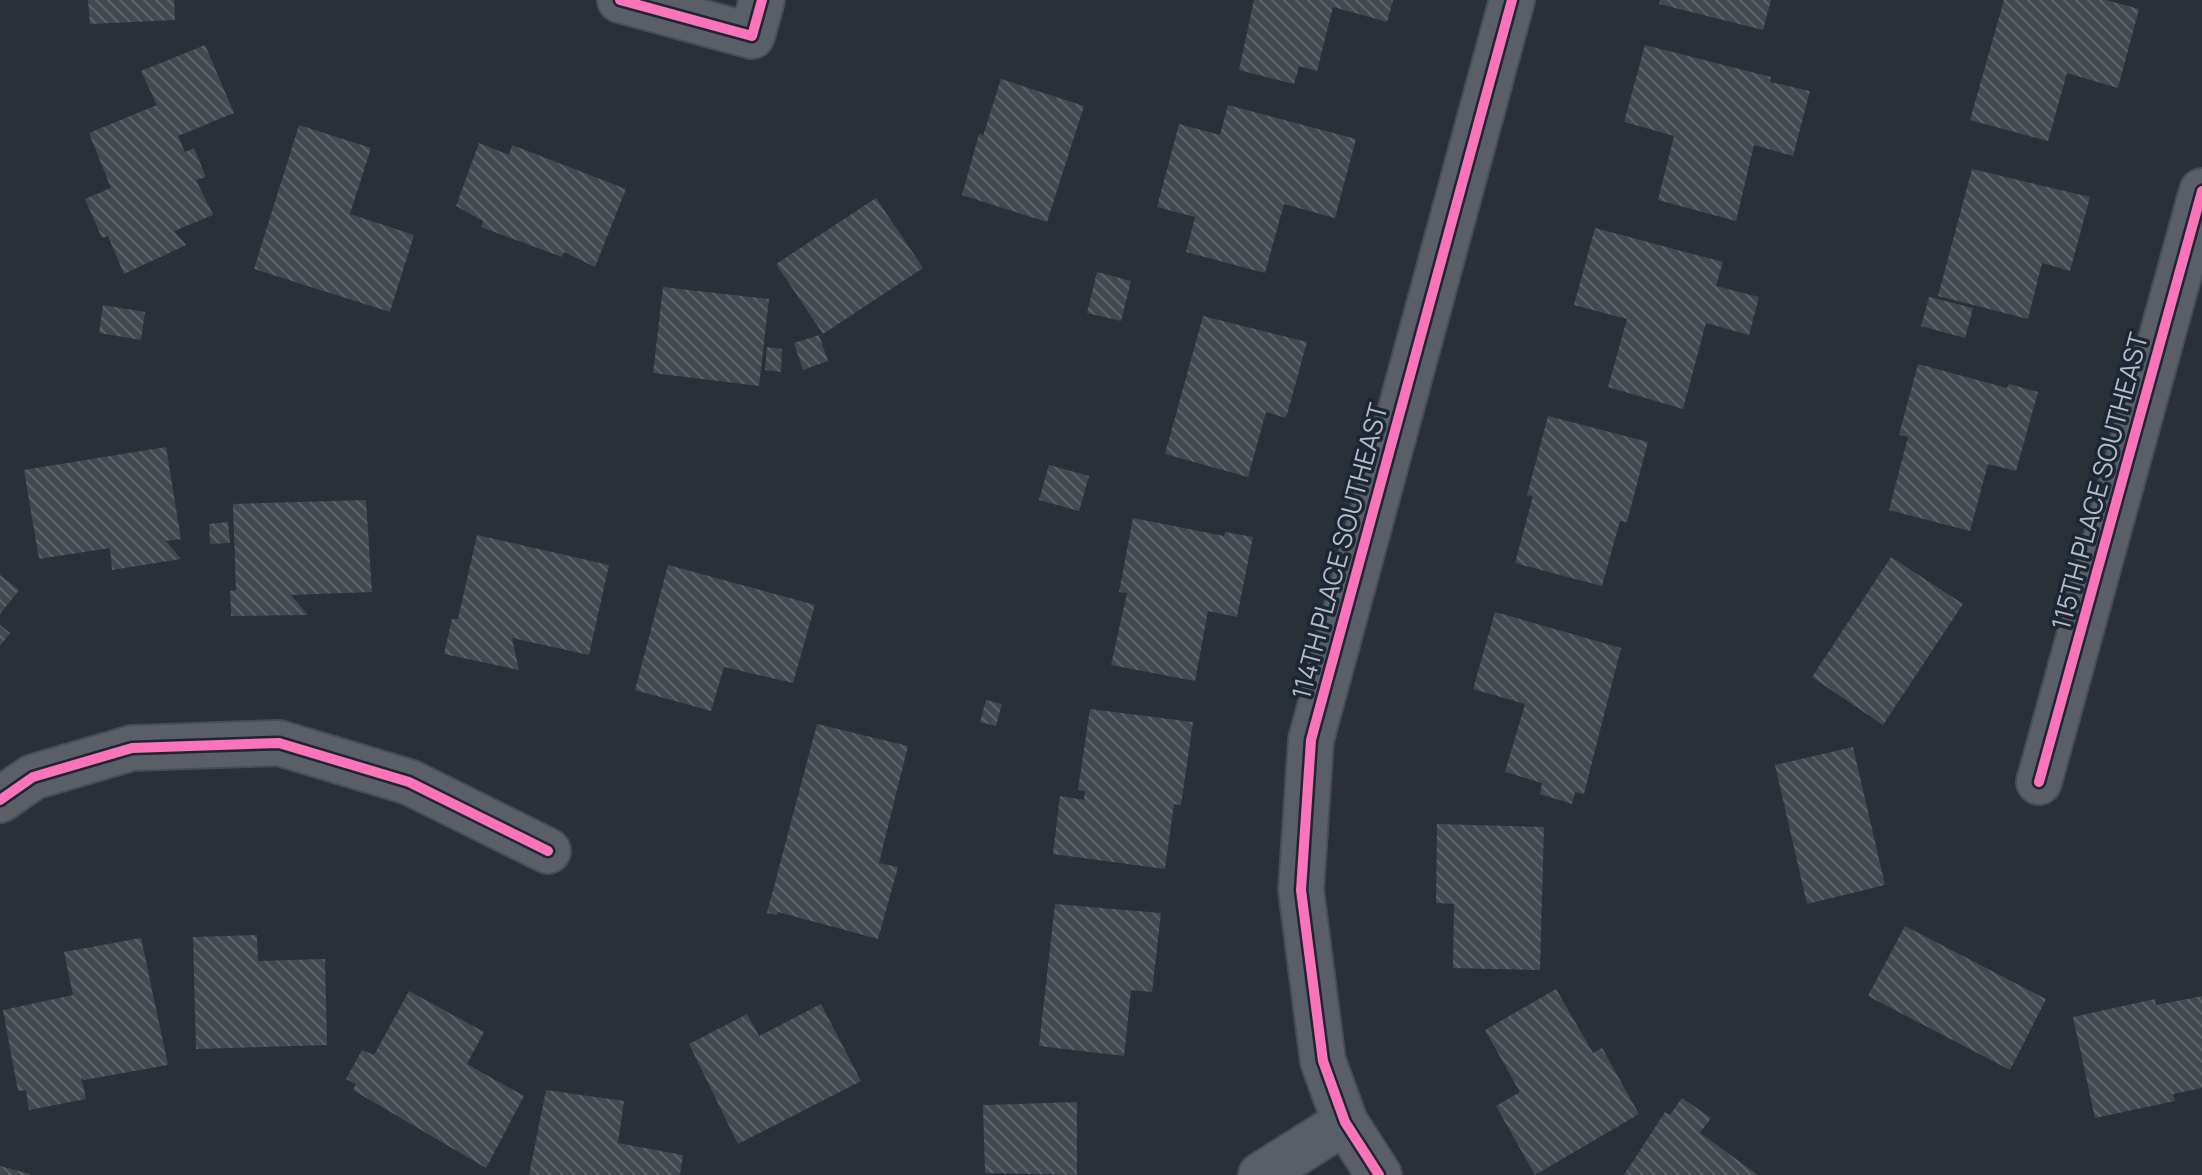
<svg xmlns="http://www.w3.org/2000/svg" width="2202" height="1175" viewBox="0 0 2202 1175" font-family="Manrope,sans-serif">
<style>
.building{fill:url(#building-back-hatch)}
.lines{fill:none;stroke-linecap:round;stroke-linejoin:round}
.street-casing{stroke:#484c53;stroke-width:48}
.street{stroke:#5a5e66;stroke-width:44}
.cycleway-casing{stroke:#1d2633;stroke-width:15}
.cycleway{stroke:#fb73b8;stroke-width:10}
.labels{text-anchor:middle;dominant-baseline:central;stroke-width:7;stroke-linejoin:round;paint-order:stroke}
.street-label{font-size:26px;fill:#b4bcc9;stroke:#1d2633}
</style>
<defs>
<pattern id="building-back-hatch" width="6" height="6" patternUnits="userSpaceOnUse" patternTransform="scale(2)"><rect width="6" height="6" fill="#444950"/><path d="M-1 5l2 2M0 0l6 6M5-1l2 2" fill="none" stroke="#5d6168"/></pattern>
</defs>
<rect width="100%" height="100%" fill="#2a3038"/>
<!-- building -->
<g class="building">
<path d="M 88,0 L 174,0 L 175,20 L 90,24 Z"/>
<path d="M 1254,0 L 1393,0 L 1387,22 L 1333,7 L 1317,71 L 1299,66 L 1294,84 L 1239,70 Z"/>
<path d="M 1660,0 L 1771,0 L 1763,30 L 1659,4 Z"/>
<path d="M 2004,0 L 2106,0 L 2139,9 L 2118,88 L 2067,73 L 2048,141 L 1970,120 Z"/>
<path d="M 205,45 L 234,113 L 178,136 L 185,152 L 194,148 L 206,177 L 196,180 L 213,215 L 174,231 L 186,245 L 124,274 L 108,236 L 102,238 L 85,199 L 111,188 L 89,133 L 157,105 L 141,71 Z"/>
<path d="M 1645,45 L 1771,77 L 1770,82 L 1810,91 L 1793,156 L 1754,145 L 1736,221 L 1658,200 L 1674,136 L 1624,122 Z"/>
<path d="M 1001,79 L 1084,106 L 1047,222 L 962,195 L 979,134 L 983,136 Z"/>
<path d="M 1228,105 L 1356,139 L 1335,218 L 1284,204 L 1265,273 L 1186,252 L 1195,217 L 1157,207 L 1179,124 L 1220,135 Z"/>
<path d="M 299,125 L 371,148 L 350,214 L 414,235 L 390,312 L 254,269 Z"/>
<path d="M 479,143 L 509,155 L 512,145 L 626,189 L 595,267 L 564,252 L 562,257 L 481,227 L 483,221 L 456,206 Z"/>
<path d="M 1972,169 L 2090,197 L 2070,271 L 2042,263 L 2028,319 L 1938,296 Z"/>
<path d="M 876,198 L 923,268 L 823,334 L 776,264 Z"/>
<path d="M 1595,228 L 1723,262 L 1716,286 L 1759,297 L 1749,335 L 1706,323 L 1683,409 L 1608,387 L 1627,319 L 1574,305 Z"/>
<path d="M 1097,272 L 1131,281 L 1121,321 L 1087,313 Z"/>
<path d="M 663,287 L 769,299 L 759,386 L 653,373 Z"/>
<path d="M 1929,297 L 1973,308 L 1965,338 L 1921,326 Z"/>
<path d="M 103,305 L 145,312 L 141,340 L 99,333 Z"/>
<path d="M 1203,316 L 1307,342 L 1286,418 L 1266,412 L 1248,477 L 1165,454 Z"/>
<path d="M 819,335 L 828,361 L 803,370 L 794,343 Z"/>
<path d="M 767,347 L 782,349 L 781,372 L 765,370 Z"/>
<path d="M 1918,364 L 2007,388 L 2009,384 L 2038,392 L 2016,471 L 1988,464 L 1970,531 L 1889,510 L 1908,437 L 1899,435 Z"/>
<path d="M 1548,416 L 1648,442 L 1627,522 L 1620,521 L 1602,586 L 1515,563 L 1533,496 L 1527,495 Z"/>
<path d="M 166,447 L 181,539 L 166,541 L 181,559 L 112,570 L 110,548 L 39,559 L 24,470 Z"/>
<path d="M 1049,465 L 1089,476 L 1079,511 L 1039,500 Z"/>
<path d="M 366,500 L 372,592 L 291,595 L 308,615 L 231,616 L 230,591 L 236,590 L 233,504 Z"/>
<path d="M 1133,518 L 1224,536 L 1225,532 L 1253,537 L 1237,617 L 1208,611 L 1195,681 L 1111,665 L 1127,593 L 1119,592 Z"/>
<path d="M 228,522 L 230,543 L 210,544 L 209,524 Z"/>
<path d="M 477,535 L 609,565 L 589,655 L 512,638 L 519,670 L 444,654 L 452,619 L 458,619 Z"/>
<path d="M 1891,557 L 1963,604 L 1883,725 L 1812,677 Z"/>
<path d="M 668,565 L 815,605 L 793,683 L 724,667 L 711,711 L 635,690 Z"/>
<path d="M 0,575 L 19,590 L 0,614 Z"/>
<path d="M 1495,612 L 1621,648 L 1584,794 L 1575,792 L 1572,804 L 1540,794 L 1542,783 L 1505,772 L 1525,704 L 1473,689 Z"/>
<path d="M 0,625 L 10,633 L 0,646 Z"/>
<path d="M 986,700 L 1002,704 L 996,726 L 980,722 Z"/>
<path d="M 1090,709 L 1193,722 L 1181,805 L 1174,804 L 1165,869 L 1053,854 L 1060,796 L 1084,800 L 1085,791 L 1078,790 Z"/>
<path d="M 817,724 L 908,746 L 879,863 L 898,867 L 878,939 L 778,912 L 777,915 L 767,913 Z"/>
<path d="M 1853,747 L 1885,885 L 1807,904 L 1775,765 Z"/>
<path d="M 1437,824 L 1544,827 L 1540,970 L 1453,968 L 1454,904 L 1436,903 Z"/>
<path d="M 1055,904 L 1161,913 L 1152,992 L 1131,990 L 1124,1056 L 1039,1046 Z"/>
<path d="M 1905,926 L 2046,999 L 2010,1070 L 1868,996 Z"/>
<path d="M 257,935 L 258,961 L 325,959 L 327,1045 L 196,1049 L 193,937 Z"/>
<path d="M 141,938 L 168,1065 L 84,1080 L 81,1077 L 86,1099 L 29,1110 L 26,1090 L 18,1091 L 3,1010 L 73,995 L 64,952 Z"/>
<path d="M 1556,989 L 1593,1053 L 1602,1048 L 1639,1114 L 1535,1175 L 1496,1106 L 1520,1092 L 1485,1030 Z"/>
<path d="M 409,991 L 484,1032 L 467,1064 L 524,1096 L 486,1168 L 353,1090 L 356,1084 L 346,1079 L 362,1050 L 374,1055 Z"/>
<path d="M 2202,996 L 2202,1088 L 2173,1094 L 2175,1101 L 2095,1118 L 2073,1017 L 2155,999 L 2156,1005 Z"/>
<path d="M 821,1004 L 861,1081 L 738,1144 L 689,1044 L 747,1014 L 759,1036 Z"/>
<path d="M 546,1090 L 624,1101 L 618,1143 L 683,1155 L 680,1175 L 529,1175 Z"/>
<path d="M 1682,1098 L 1711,1118 L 1700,1133 L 1758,1175 L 1624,1175 L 1665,1112 L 1670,1115 Z"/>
<path d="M 1077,1102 L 1077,1175 L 985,1173 L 983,1105 Z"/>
<path d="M 0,1166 L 30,1174 L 30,1175 L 0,1175 Z"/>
</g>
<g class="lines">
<defs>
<g id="street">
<path d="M 620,0 L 752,36 L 762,0"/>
<path d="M 2039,782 L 2202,191"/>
<path d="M 0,800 L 33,777 L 132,748 L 279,743 L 409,782 L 548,851"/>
<path d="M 1261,1175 L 1345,1122"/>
<path d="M 1379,1175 L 1345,1122 L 1323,1061 L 1301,890 L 1311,740 L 1512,0"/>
</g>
</defs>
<!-- street casing -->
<use href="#street" class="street-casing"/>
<!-- street -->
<use href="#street" class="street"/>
<defs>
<g id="cycleway">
<path d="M 620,0 L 752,36 L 762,0"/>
<path d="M 2039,782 L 2202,191"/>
<path d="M 0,800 L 33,777 L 132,748 L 279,743 L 409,782 L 548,851"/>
<path d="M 1379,1175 L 1345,1122 L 1323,1061 L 1301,890 L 1311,740 L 1512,0"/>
</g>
</defs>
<!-- cycleway casing -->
<use href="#cycleway" class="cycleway-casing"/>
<!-- cycleway -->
<use href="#cycleway" class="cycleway"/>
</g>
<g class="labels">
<!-- street labels -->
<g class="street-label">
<text transform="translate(2099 481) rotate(-75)">115TH PLACE SOUTHEAST</text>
<text transform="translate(1339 551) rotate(-75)">114TH PLACE SOUTHEAST</text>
</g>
</g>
</svg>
